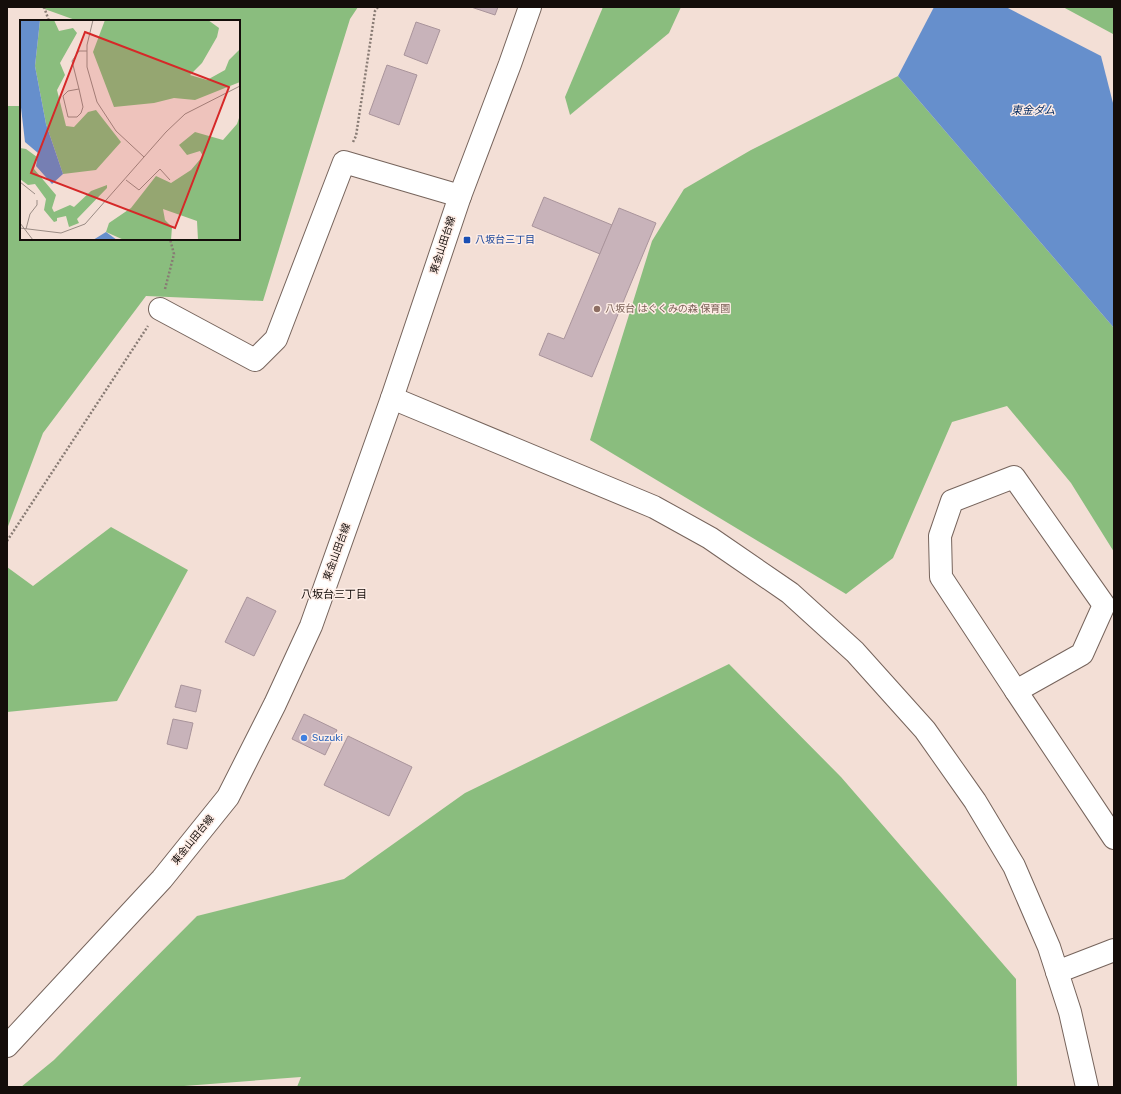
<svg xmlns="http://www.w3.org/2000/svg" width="1121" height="1094" viewBox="0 0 1121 1094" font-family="Rubik,'Noto Sans JP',sans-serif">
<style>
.forest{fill:#8abd7e}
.water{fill:#668fcc}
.building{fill:#c8b3ba;stroke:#a9949b}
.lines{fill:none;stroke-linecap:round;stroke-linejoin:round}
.street-casing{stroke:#76645c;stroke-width:24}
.secondary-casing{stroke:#76645c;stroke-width:24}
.path{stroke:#887b74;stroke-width:2.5;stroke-dasharray:2 2;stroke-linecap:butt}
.street{stroke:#fff;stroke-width:22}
.secondary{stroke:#fff;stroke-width:22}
.transit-dot{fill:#1a4fb4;stroke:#feede6;stroke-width:1.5}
.education-dot{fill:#8d6e63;stroke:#feede6;stroke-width:1.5}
.shop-dot{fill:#3f7fe0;stroke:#feede6;stroke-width:1.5}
.labels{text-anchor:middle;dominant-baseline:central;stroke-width:3;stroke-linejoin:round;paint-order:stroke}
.transit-label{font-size:10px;fill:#164399;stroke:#feede6;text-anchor:start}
.street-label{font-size:10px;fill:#140d0a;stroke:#feede6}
.education-label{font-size:10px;fill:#785e54;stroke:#feede6;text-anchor:start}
.shop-label{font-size:10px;fill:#366cbe;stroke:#feede6;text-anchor:start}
.water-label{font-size:11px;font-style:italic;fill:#01285f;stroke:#feede6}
.neighbourhood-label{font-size:11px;fill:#140d0a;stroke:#feede6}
.inset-road{fill:none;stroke:#9a8b84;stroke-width:1}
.view{fill:#d62828;fill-opacity:0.15;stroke:#d62828;stroke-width:2}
.inset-edge{fill:none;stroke:#140d0a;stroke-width:2}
</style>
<rect width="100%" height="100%" fill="#f3dfd6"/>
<!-- forest -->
<g class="forest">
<path d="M 39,7 L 358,7 L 350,19 L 263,301 L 146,296 L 43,433 L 7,529 L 7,106 L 21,106 L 21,239 L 239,239 L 239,21 L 78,21 Z"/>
<path d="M 603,7 L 681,7 L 669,33 L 570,115 L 565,97 Z"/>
<path d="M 1063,7 L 1114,7 L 1114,52 L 1113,34 Z"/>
<path d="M 898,76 L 1114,328 L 1114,552 L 1071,483 L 1007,406 L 952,422 L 893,558 L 846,594 L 590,440 L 652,241 L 684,189 L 751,150 Z"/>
<path d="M 111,527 L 188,570 L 117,701 L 7,712 L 7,567 L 33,586 Z"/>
<path d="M 729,664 L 841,777 L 1016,979 L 1017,1087 L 297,1087 L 301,1077 L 171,1087 L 21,1087 L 54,1060 L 197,916 L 344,879 L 465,793 Z"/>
</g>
<!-- water -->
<path class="water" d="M 934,7 L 1006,7 L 1101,56 L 1114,107 L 1114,328 L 898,76 Z"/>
<!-- building -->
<g class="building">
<path d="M 471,7 L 498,7 L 495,15 Z"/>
<path d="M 416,22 L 440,30 L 427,64 L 404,55 Z"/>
<path d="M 387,65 L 417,75 L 399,125 L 369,114 Z"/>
<path d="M 544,197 L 612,225 L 600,254 L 532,226 Z"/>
<path d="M 619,208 L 656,223 L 592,377 L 539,355 L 548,333 L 564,339 Z"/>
<path d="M 247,597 L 276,611 L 254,656 L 225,642 Z"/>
<path d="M 181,685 L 201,690 L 196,712 L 175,707 Z"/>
<path d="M 304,714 L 337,730 L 325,755 L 292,739 Z"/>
<path d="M 173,719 L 193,723 L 187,749 L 167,744 Z"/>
<path d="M 348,736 L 412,767 L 389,816 L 324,785 Z"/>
</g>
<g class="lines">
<defs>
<g id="street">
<path d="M 160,309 L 255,360 L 276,339 L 344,162 L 460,196"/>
<path d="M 1014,477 L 1104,605 L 1082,654 L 1016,691 L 941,577 L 940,536 L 952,501 Z"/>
<path d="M 1016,691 L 1114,838"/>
<path d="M 1057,972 L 1114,950"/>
</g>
<g id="secondary">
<path d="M 392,398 L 654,507 L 710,538 L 790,593 L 855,652 L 925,730 L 975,801 L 1014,866 L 1049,947 L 1070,1012 L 1087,1087"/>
<path d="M 7,1046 L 162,879 L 228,797 L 275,704 L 311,626 L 392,398 L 460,196 L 510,64 L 530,7"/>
</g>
</defs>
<!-- street casing -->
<use href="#street" class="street-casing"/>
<!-- secondary casing -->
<use href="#secondary" class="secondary-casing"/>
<!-- path -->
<g class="path">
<path d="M 44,7 L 49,21"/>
<path d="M 353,142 L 356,136 L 375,11 L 378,7"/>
<path d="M 165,289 L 174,254 L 170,239"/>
<path d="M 7,541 L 148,326"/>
</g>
<!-- street -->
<use href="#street" class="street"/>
<!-- secondary -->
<use href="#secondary" class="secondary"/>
</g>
<!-- markers -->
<rect class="transit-dot" x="463" y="236" width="8" height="8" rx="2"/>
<circle class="education-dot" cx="597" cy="309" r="4"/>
<circle class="shop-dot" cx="304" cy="738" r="4"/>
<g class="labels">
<!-- transit labels -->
<g class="transit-label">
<text x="475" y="240">八坂台三丁目</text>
</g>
<!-- street labels -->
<g class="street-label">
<text transform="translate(443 245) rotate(-72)">東金山田台線</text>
<text transform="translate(337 552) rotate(-70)">東金山田台線</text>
<text transform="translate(193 840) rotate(-51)">東金山田台線</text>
</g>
<!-- education labels -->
<g class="education-label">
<text x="605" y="309">八坂台 はぐくみの森 保育園</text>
</g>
<!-- shop labels -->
<g class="shop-label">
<text x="312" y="738">Suzuki</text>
</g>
<!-- water labels -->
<g class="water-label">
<text x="1033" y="110">東金ダム</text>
</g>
<!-- neighbourhood labels -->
<g class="neighbourhood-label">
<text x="334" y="594">八坂台三丁目</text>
</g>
</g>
<!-- overview -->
<g transform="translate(20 20)">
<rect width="220" height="220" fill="#f3dfd6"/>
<path d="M 20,0 L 34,0 L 39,11 L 53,8 L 57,13 L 40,43 L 45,55 L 37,70 L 46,106 L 54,107 L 68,92 L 76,90 L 101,122 L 76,150 L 43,154 L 26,104 L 15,46 ZM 85,0 L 188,0 L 199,8 L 197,17 L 182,43 L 170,55 L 187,60 L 205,50 L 209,40 L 220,29 L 220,62 L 175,80 L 154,78 L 134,83 L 94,87 L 73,32 ZM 220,95 L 220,220 L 178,220 L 177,201 L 143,189 L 145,200 L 152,207 L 151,220 L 104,220 L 86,212 L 89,203 L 111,188 L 136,156 L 151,163 L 171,150 L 183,136 L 180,131 L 167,135 L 159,125 L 175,112 L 203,120 L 217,104 ZM 0,128 L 6,129 L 17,137 L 14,149 L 36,175 L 32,188 L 34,192 L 50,185 L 54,187 L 71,171 L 87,165 L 87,168 L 57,199 L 59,203 L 49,207 L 46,196 L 37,198 L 37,201 L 34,202 L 24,190 L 26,179 L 15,164 L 8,165 L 0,159 Z" fill="#8abd7e"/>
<path d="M 0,0 L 20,0 L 15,46 L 26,104 L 43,154 L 32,164 L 16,146 L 18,133 L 5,122 L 0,79 ZM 86,212 L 97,220 L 73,220 Z" fill="#668fcc"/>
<path class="inset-road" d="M 73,0 L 67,25 L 67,47 L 77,82 L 96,111 L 124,137M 59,69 L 63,87 L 61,93 L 57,97 L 48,97 L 43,76 L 48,71 ZM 59,69 L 52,41 L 59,31 L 67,31M 106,160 L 119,170 L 140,149 L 150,160M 0,162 L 15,174M 0,203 L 13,220M 0,208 L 41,213 L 65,204 L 146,112 L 165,94 L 220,66M 6,209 L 10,194 L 17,185 L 17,180"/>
<path class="view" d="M 65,12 L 209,67 L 155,208 L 11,153 Z"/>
<rect width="220" height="220" class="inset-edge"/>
</g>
<!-- border -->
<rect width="1121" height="1094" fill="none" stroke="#140d0a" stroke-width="16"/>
</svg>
